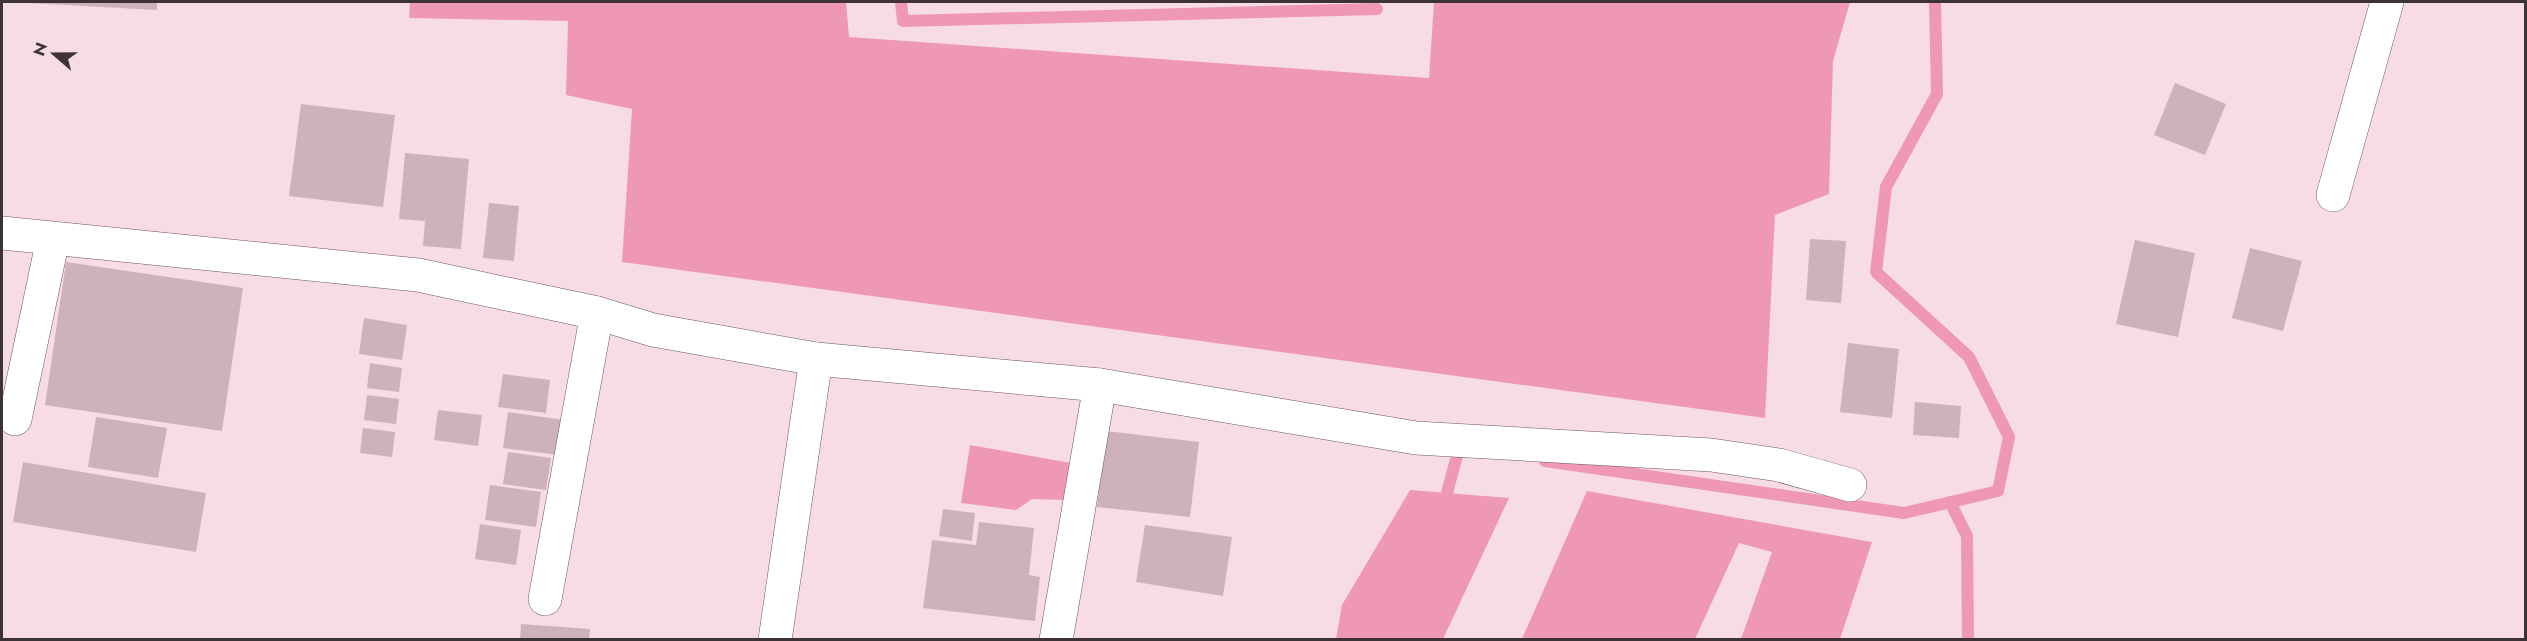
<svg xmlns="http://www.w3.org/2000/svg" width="2527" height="641" viewBox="0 0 2527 641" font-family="Jost,sans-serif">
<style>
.water{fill:#ef98b5}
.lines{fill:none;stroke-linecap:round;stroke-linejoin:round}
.stream{stroke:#ef98b5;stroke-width:12}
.building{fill:#cdb2ba}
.minor-casing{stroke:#6c555c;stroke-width:34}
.minor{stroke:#fff;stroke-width:33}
</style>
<rect width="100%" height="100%" fill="#f8dce4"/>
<!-- water -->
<g class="water">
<path d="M 410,2 L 846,2 L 849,37 L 1429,78 L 1434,2 L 1850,2 L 1833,61 L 1829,194 L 1775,215 L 1765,418 L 622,262 L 632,109 L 566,95 L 568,21 L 409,18 Z"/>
<path d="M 970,445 L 1071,463 L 1067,500 L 1032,499 L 1016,510 L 961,503 Z"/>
<path d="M 1410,490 L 1509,498 L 1443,639 L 1336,639 L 1342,605 Z"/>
<path d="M 1587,491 L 1872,542 L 1840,639 L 1741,639 L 1772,552 L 1739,543 L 1695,639 L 1522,639 Z"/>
</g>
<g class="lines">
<!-- stream -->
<g class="stream">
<path d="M 901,2 L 903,21 L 1377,9"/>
<path d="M 1545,461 L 1904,513 L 1998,491 L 2009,437 L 1969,357 L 1876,272 L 1886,187 L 1937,94 L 1935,2"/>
<path d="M 1447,493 L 1459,448 L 1465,449"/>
<path d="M 1950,502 L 1967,536 L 1968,640"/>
</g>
</g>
<!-- building -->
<g class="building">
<path d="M 29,2 L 157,2 L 157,10 L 29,3 Z"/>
<path d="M 2175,83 L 2226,104 L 2205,155 L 2154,135 Z"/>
<path d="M 301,104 L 395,115 L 383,207 L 289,196 Z"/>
<path d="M 405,153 L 469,159 L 461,249 L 423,246 L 425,221 L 399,219 Z"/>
<path d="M 489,203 L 519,206 L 514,261 L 483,258 Z"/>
<path d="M 1810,239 L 1846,241 L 1841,303 L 1806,300 Z"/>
<path d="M 2135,240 L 2195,253 L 2178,337 L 2116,324 Z"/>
<path d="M 2250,248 L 2302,261 L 2283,331 L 2232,318 Z"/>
<path d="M 66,262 L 243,288 L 222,431 L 45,405 Z"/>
<path d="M 364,318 L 407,325 L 402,360 L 359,354 Z"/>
<path d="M 1848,343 L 1899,349 L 1892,418 L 1840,412 Z"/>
<path d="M 370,363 L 402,368 L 399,392 L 367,388 Z"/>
<path d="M 503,374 L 550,380 L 546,413 L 498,407 Z"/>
<path d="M 367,395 L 399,399 L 396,424 L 364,420 Z"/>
<path d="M 1915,402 L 1961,406 L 1959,438 L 1913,435 Z"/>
<path d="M 438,410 L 482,415 L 478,446 L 434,440 Z"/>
<path d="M 508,412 L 564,420 L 559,455 L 503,448 Z"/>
<path d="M 96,417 L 167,428 L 158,478 L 88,467 Z"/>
<path d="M 363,428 L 395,432 L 392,457 L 360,453 Z"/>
<path d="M 1106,431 L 1199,442 L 1190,517 L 1097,507 Z"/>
<path d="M 508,452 L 551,458 L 546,490 L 503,484 Z"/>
<path d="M 23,462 L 206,493 L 196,552 L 13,522 Z"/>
<path d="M 490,485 L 541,492 L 536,527 L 485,520 Z"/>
<path d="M 943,509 L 975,513 L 972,541 L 939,536 Z"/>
<path d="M 979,522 L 1034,528 L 1029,575 L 1040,577 L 1035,621 L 923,608 L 932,540 L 976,545 Z"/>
<path d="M 480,524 L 521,530 L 516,565 L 475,559 Z"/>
<path d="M 1145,525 L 1232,537 L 1223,596 L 1136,582 Z"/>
<path d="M 521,624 L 590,629 L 589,640 L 520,640 Z"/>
</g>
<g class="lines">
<defs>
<g id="minor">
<path d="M 2333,195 L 2387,2"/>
<path d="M 2,233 L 418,275 L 597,313 L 653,330 L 816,359 L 1100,385 L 1416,438 L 1711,455 L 1779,465 L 1850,485"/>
<path d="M 15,419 L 53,239"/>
<path d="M 545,599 L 597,313"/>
<path d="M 775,640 L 816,359"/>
<path d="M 1056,640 L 1100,385"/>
</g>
</defs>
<!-- minor casing -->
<use href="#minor" class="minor-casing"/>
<!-- minor -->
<use href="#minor" class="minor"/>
</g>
<!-- border -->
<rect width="2527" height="641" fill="none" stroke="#3d3235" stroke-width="6"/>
<!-- north arrow -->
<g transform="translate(54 54) rotate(290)" stroke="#f8dce4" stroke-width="4.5" paint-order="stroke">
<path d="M0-4.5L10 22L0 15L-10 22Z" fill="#3d3235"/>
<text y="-9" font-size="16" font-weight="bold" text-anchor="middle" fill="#3d3235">N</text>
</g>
</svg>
